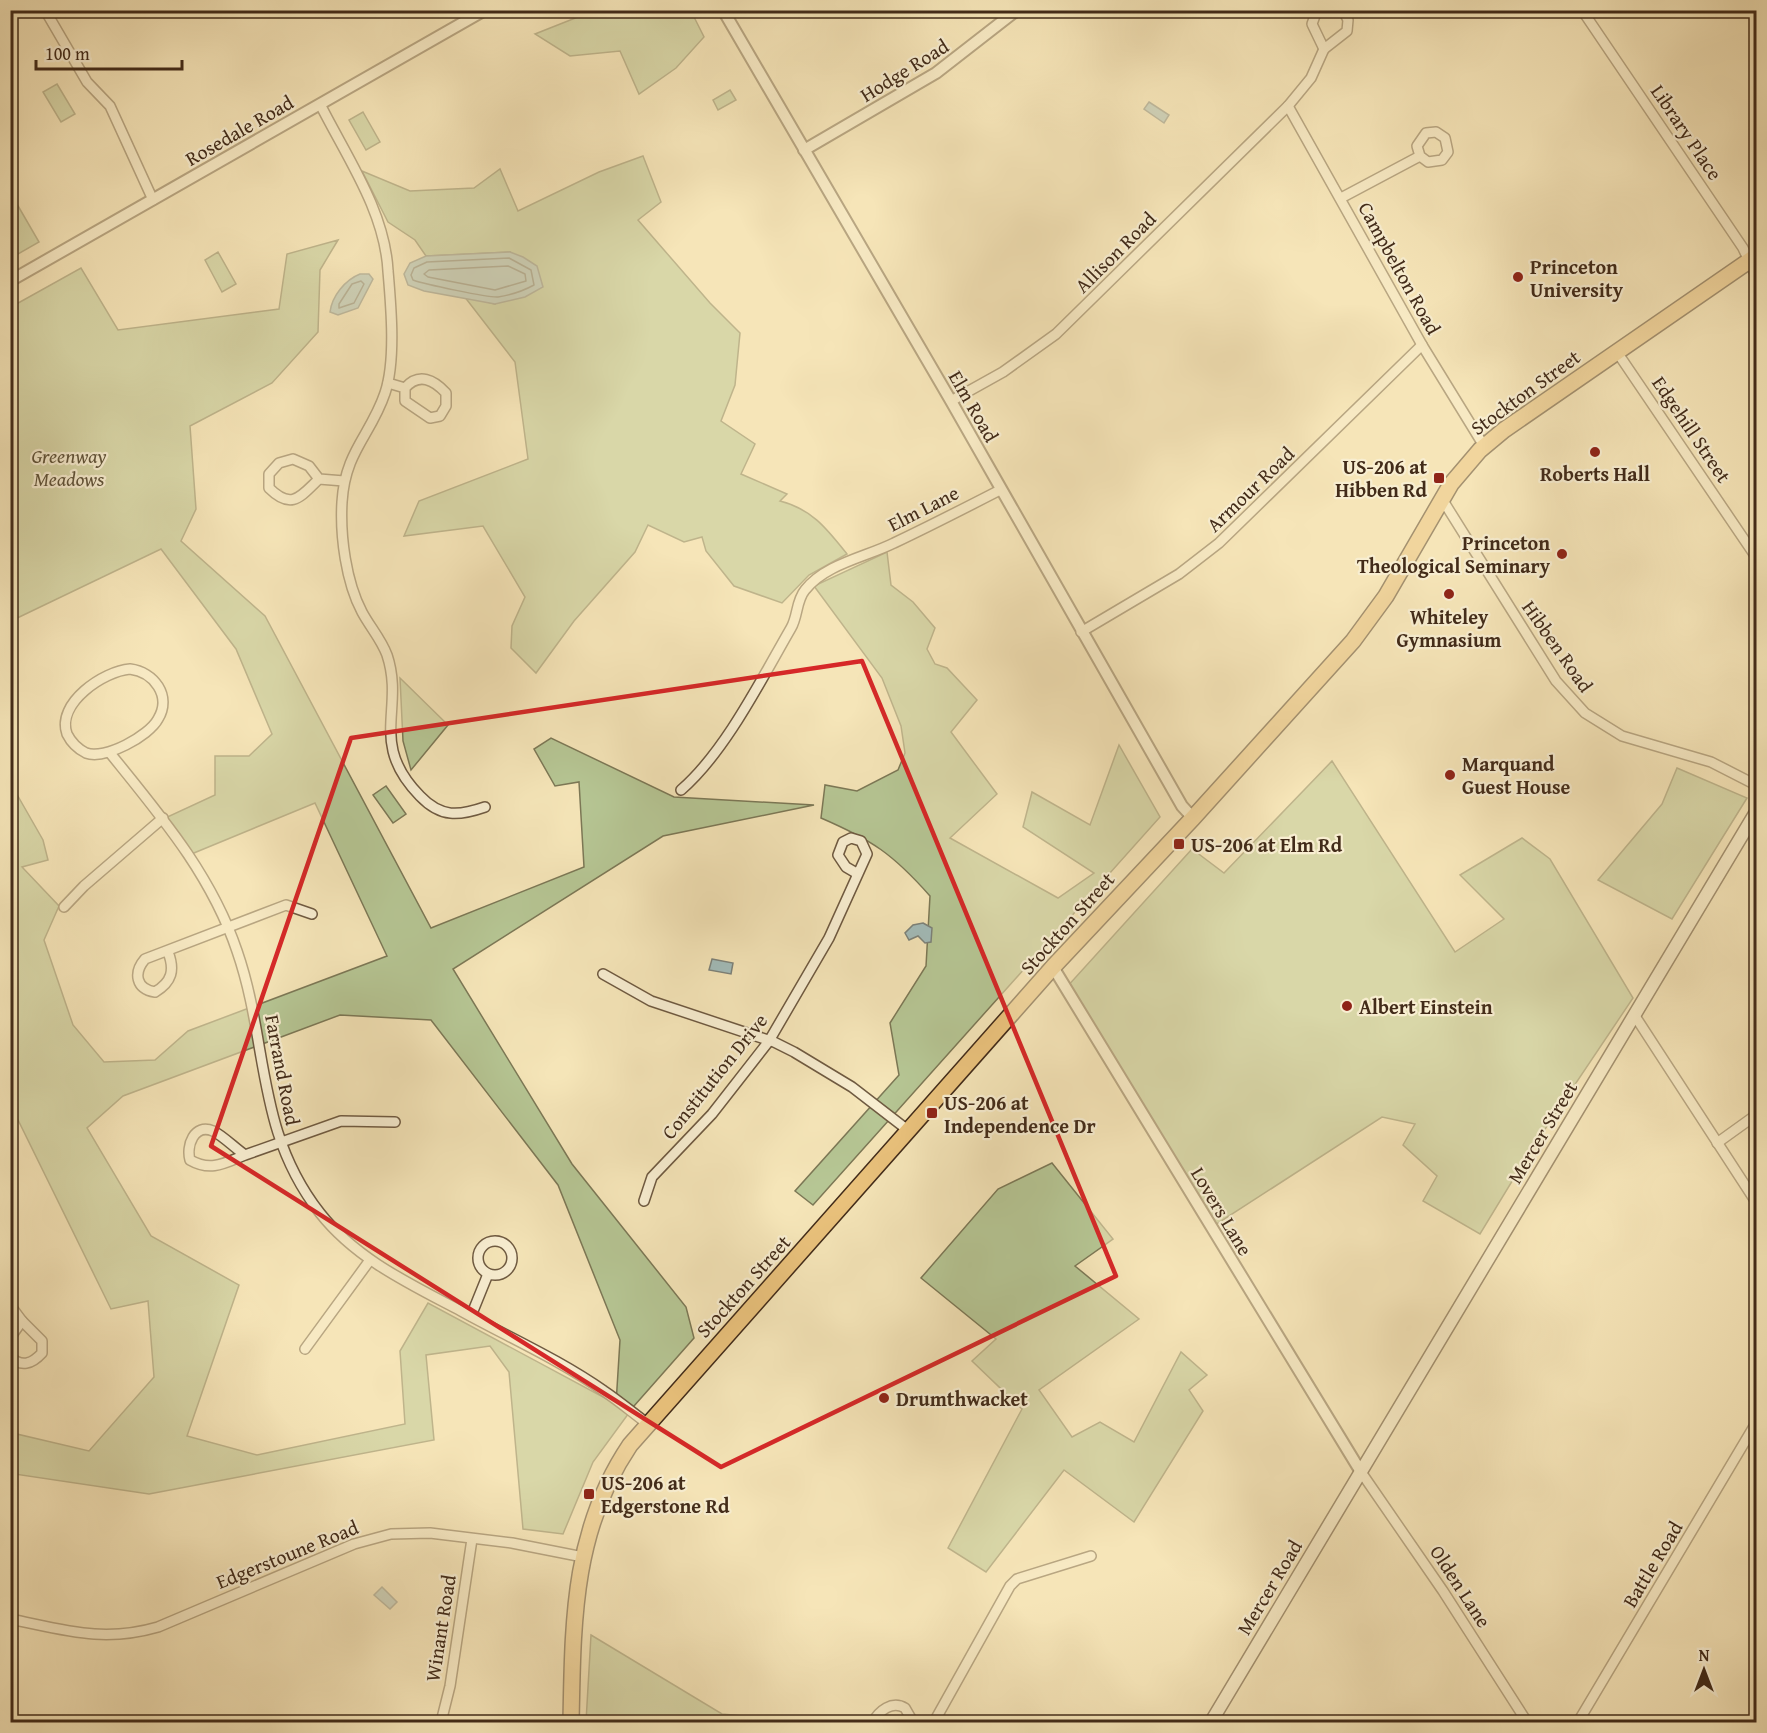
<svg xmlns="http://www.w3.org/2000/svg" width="1767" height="1733" viewBox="0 0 1767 1733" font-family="'Gentium Book Plus',serif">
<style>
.green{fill:#b6c694;stroke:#7c7856;stroke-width:1.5;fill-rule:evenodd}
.water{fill:#a2bcba;stroke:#7c827a;stroke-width:1.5}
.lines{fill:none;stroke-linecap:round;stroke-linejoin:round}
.shore{stroke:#72746a;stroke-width:1.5}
.minor-casing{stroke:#6f5a41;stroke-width:12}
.tertiary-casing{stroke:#6f5a41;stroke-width:14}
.secondary-casing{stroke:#422b19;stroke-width:15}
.trunk-casing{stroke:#422b19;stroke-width:18}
.minor{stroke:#f8eed1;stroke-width:9}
.tertiary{stroke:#f8eed1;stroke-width:10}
.secondary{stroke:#f8eed1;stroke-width:12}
.trunk{stroke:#eac27c;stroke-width:15}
.marked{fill:none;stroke:#d62828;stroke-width:4.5;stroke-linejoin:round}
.poi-dot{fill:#8f2418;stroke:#f8eed1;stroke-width:2}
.labels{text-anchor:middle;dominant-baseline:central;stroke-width:4.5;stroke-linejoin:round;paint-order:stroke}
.street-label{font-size:20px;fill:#422b19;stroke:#f8eed1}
.poi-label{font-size:20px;font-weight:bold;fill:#422b19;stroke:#f8eed1;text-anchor:start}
.park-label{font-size:20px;font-style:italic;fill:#5f5238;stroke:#f8eed1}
</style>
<rect width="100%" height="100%" fill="#f5e5b8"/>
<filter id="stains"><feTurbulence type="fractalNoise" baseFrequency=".00333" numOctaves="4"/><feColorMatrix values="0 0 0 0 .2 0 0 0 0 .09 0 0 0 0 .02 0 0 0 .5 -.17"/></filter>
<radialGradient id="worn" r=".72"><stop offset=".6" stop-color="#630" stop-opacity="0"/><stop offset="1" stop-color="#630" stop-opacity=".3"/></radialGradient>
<!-- green -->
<g class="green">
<path d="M 691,11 L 704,37 L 676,68 L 639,94 L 620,51 L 570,56 L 535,34 L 593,11 Z"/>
<path d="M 57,84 L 75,114 L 61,122 L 43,92 Z"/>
<path d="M 730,90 L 736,100 L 718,110 L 713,100 Z"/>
<path d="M 363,112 L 380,142 L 366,150 L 349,120 Z"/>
<path d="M 643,156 L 661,202 L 638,220 L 710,303 L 740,333 L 735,385 L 721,421 L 755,444 L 741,474 L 787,494 L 780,501 C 812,509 827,529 847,554 L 809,575 L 782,603 L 734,586 L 706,551 L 702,537 L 684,542 L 648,525 L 635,552 L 574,621 L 536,673 L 511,648 L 512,626 L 525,597 L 483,526 L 404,536 L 419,501 L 528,459 L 515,362 L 464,296 L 495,304 L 510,252 L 426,256 L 415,240 L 388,222 L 362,171 L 410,191 L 474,188 L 500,169 L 518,211 L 599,172 Z"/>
<path d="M 10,192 L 39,242 L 11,258 L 10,258 Z"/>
<path d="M 338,240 L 320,270 L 318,332 L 272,383 L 190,426 L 196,509 L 181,541 L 265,616 L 431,928 L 584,867 L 579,782 L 555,786 L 534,749 L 551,738 L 674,797 L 814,805 L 663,836 L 453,969 L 572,1164 L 686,1307 L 694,1338 L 634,1406 L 593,1462 L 563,1534 L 523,1529 L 509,1372 L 490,1346 L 426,1355 L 434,1440 L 149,1494 L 15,1474 L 11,1489 L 11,1418 L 17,1434 L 89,1451 L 154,1377 L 148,1301 L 111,1309 L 18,1120 L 11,1111 L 11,784 L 43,840 L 48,860 L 22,867 L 59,906 L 44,940 L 73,1025 L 104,1062 L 155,1060 L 188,1031 L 387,956 L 315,803 L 189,855 L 163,819 L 215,795 L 215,756 L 249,756 L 272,734 L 236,649 L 161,549 L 11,621 L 11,307 L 81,268 L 118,330 L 279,309 L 287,254 ZM 340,1015 L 431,1020 L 558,1185 L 620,1340 L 616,1404 L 428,1303 L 400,1351 L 405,1424 L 257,1455 L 187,1436 L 239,1285 L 151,1236 L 87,1128 L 123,1096 Z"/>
<path d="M 218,252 L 236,284 L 222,292 L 205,260 Z"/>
<path d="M 887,552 L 891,585 L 913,602 L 935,628 L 927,649 L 935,664 L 947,668 L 977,700 L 951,732 L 997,794 L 950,838 L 1058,898 L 1094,873 L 1023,827 L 1032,792 L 1090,825 L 1119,745 L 1160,817 L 813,1205 L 795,1191 L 899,1075 L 890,1023 L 926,966 L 930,896 C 893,854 872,840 821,818 L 825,785 L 857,791 L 898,770 L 905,753 L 901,726 L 882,678 L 814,586 Z"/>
<path d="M 400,678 L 448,725 L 411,770 L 403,741 Z"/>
<path d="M 1332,761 L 1455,952 L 1504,919 L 1460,875 L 1522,838 L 1550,859 L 1633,998 L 1531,1150 L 1480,1234 L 1423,1201 L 1437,1176 L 1403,1145 L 1415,1124 L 1382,1117 L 1209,1229 L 1065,989 L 1192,849 L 1224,873 Z"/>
<path d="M 1677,768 L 1747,798 L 1672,919 L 1598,880 L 1662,804 Z"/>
<path d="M 386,786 L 406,814 L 393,823 L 373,795 Z"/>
<path d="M 1052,1163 L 1113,1239 L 1075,1266 L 1139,1319 L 1039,1390 L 1072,1437 L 1100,1422 L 1134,1442 L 1181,1352 L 1207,1375 L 1189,1390 L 1203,1411 L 1134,1522 L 1064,1470 L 986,1572 L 948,1548 L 1022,1409 L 972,1361 L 996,1339 L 921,1278 L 998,1189 Z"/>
<path d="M 591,1635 L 722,1714 L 806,1722 L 586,1722 Z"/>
</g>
<!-- water -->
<g class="water">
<path d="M 1149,102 L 1169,115 L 1164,123 L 1144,109 Z"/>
<path d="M 510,252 L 523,257 L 537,266 L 543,287 L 525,297 L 495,304 L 424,291 L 408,285 L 404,274 L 410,263 L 426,256 Z"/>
<path d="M 360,274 L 369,274 L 373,279 L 358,308 L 338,315 L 330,312 C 332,296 345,280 360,274 Z"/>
<path d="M 923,923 L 932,928 L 931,942 L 925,943 L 918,936 L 909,940 L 905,933 L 913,925 Z"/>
<path d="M 712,959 L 733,963 L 731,974 L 709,970 Z"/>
<path d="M 382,1587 L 397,1602 L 390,1609 L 374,1595 Z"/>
</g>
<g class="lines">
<!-- shore -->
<g class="shore">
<path d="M 509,258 L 531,270 L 534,285 C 523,291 511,295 498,297 C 489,298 424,284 413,280 L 411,275 L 414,268 L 427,262 Z"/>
<path d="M 508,266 L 525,274 L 526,281 L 495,290 L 428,277 L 424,274 L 429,270 Z"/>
<path d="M 361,281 L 364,284 L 354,303 L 339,308 L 339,304 L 352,284 Z"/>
</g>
<defs>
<g id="minor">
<path d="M 45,10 L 87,82 L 110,106 L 153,200"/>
<path d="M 1317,10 L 1312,24 L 1324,49 L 1347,31 L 1348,20 L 1343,10"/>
<path d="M 1582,10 L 1743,248 L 1756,276"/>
<path d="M 320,104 C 346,156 385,211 388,271 C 391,306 396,360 385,393 C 371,435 345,451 342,502 C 340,536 346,582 362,612 C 370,627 381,639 387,655 C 405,709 368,743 420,796 C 441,818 459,816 485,807"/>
<path d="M 1288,106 L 1422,345 L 1484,446"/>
<path d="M 1341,198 L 1420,156 L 1428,162 L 1442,160 L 1448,152 L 1445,138 L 1436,132 L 1426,133 L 1417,146 L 1420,156"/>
<path d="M 1617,352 L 1756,557"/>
<path d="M 388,383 L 405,388 C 419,372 434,380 446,393 L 446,406 L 440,416 L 430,418 L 405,401 L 405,388"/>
<path d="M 951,401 L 1003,372 L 1056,334 L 1288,106 L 1311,78 L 1324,49"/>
<path d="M 319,479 C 301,496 292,511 269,488 L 269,474 L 279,463 L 293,459 L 309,466 L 319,479 L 344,481"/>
<path d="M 1442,499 L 1556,681 L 1585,713 L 1622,736 L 1711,762 L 1756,785"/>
<path d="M 1081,632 L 1179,574 L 1219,543 L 1422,345"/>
<path d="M 130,669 C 154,672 172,696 158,719 C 149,736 105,760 86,753 C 78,749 71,742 67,734 C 56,703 104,671 130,669 Z"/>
<path d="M 110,753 C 160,815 211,874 237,951 C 269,1043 255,1130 320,1213 C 356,1259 410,1284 461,1311 C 508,1337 560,1360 604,1391 C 619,1401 633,1413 648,1424"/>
<path d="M 681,790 C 725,752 761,680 791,628 C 798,616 796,601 805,590 C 825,564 866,557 894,543 C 930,526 965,508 1000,490"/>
<path d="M 64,907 L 84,886 L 163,818"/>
<path d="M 168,952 C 175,970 172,982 155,992 C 136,989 133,973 145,959 L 286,905 L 312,914"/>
<path d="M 603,974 L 651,1001 L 774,1042 L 794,1052 L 852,1087 L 909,1131"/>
<path d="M 1635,1016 L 1756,1202"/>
<path d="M 1717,1143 L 1756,1115"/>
<path d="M 245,1155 C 225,1163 211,1172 190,1160 C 186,1146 194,1123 213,1131 C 222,1135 236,1149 245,1155 L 341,1121 L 395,1122"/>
<path d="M 644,1201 L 652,1177 L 712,1114 L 769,1041 L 829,938 L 867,854 L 861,841 L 851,838 L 843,842 L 838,855 L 846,867 L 858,874"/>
<circle cx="495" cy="1258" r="17"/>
<path d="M 10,1305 L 22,1321 L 42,1341 L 42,1353 C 32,1364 21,1368 10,1356"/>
<path d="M 471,1316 L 488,1274"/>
<path d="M 10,1338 L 22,1321"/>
<path d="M 305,1349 L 370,1260"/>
<path d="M 1361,1472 L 1443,1591 L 1527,1722"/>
<path d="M 10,1619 C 65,1630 103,1643 158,1627 L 354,1544 L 391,1534 L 430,1533 L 512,1543 L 583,1557"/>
<path d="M 441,1722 L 450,1686 L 472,1539"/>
<path d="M 873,1722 C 879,1711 892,1700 905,1708 L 913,1722"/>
<path d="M 934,1722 L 1010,1586 L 1017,1579 L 1091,1556"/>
<path d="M 1578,1722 L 1756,1423"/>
</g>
<g id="tertiary">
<path d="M 723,10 L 951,401 L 1182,806 L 1193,818"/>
<path d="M 804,150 L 936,73 L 1017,10"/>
<path d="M 10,281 L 485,10"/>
<path d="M 1053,967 L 1361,1472"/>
</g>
<path id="secondary" d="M 1211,1722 L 1756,812"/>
<path id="trunk" d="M 571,1722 C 573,1623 572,1531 630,1445 L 1053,967 L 1193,818 L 1353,641 L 1386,596 L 1451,484 L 1480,450 L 1504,430 L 1756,256"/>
</defs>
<!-- minor casing -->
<use href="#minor" class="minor-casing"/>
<!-- tertiary casing -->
<use href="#tertiary" class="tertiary-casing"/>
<!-- secondary casing -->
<use href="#secondary" class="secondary-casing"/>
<!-- trunk casing -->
<use href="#trunk" class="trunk-casing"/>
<!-- minor -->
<use href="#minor" class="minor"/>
<!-- tertiary -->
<use href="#tertiary" class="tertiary"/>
<!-- secondary -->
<use href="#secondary" class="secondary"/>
<!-- trunk -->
<use href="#trunk" class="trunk"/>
</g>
<!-- marked area -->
<path d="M0 0H1767V1733H0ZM 862,661 L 1116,1276 L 721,1467 L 211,1146 L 351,738 Z" fill="#f5e5b8" fill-opacity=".55" fill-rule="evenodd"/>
<path class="marked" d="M 862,661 L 1116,1276 L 721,1467 L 211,1146 L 351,738 Z"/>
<!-- markers -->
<g class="poi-dot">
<circle cx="1518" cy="277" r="6"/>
<circle cx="1595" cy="452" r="6"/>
<rect x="1433" y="472" width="12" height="12" rx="3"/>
<circle cx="1562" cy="554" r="6"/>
<circle cx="1449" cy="594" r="6"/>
<circle cx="1450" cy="775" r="6"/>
<rect x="1173" y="838" width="12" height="12" rx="3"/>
<circle cx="1347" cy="1006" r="6"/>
<rect x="926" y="1107" width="12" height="12" rx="3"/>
<circle cx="884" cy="1398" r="6"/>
<rect x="583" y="1488" width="12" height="12" rx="3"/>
</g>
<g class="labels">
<!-- street labels -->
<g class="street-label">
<text transform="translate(904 70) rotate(-32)">Hodge Road</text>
<text transform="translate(239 130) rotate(-30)">Rosedale Road</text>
<text transform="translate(1687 132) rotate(56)">Library Place</text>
<text transform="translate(1115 252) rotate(-45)">Allison Road</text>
<text transform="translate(1400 268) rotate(61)">Campbelton Road</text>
<text transform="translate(1525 392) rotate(-36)">Stockton Street</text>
<text transform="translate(974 406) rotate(60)">Elm Road</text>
<text transform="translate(1692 429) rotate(56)">Edgehill Street</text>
<text transform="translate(1250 489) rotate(-44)">Armour Road</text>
<text transform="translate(923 508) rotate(-27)">Elm Lane</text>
<text transform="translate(1558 646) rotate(55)">Hibben Road</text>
<text transform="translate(1067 923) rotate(-48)">Stockton Street</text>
<text transform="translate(283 1070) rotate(79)">Farrand Road</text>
<text transform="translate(714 1076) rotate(-51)">Constitution Drive</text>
<text transform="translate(1542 1132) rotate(-59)">Mercer Street</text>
<text transform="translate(1222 1211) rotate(59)">Lovers Lane</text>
<text transform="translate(743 1286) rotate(-48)">Stockton Street</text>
<text transform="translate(287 1554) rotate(-22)">Edgerstoune Road</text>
<text transform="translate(1652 1564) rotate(-59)">Battle Road</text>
<text transform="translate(1461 1586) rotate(57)">Olden Lane</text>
<text transform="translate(1269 1587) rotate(-59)">Mercer Road</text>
<text transform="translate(440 1628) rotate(-81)">Winant Road</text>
</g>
<!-- poi labels -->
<g class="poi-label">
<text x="1530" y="266">Princeton<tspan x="1530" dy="23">University</tspan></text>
<text x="1427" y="466" text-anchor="end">US-206 at<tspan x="1427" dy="23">Hibben Rd</tspan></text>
<text x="1595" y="473" text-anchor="middle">Roberts Hall</text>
<text x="1550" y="542" text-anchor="end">Princeton<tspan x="1550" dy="23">Theological Seminary</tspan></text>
<text x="1449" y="616" text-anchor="middle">Whiteley<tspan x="1449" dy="23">Gymnasium</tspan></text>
<text x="1462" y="763">Marquand<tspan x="1462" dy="23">Guest House</tspan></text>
<text x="1191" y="844">US-206 at Elm Rd</text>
<text x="1359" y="1006">Albert Einstein</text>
<text x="944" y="1102">US-206 at<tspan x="944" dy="23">Independence Dr</tspan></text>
<text x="896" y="1398">Drumthwacket</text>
<text x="601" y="1482">US-206 at<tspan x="601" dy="23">Edgerstone Rd</tspan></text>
</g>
<!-- park labels -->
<g class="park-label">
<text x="69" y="455">Greenway<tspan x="69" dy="23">Meadows</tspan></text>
</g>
</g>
<!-- margin -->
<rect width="1767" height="1733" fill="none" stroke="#f5e5b8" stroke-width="36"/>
<rect x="12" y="12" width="1743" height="1709" fill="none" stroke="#422b19" stroke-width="3"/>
<rect x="18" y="18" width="1731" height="1697" fill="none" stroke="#422b19" stroke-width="1.5"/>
<!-- north arrow -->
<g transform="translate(1704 1670)" stroke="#f8eed1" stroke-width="4.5" paint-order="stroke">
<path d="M0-4.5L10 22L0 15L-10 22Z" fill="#422b19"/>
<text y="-9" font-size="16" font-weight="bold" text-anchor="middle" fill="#422b19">N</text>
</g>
<!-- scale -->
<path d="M36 60v9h146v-9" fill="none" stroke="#422b19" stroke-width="3"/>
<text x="45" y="60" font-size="18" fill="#422b19" stroke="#f8eed1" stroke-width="4.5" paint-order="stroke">100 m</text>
<rect width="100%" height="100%" filter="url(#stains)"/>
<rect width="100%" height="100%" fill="url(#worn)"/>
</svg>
